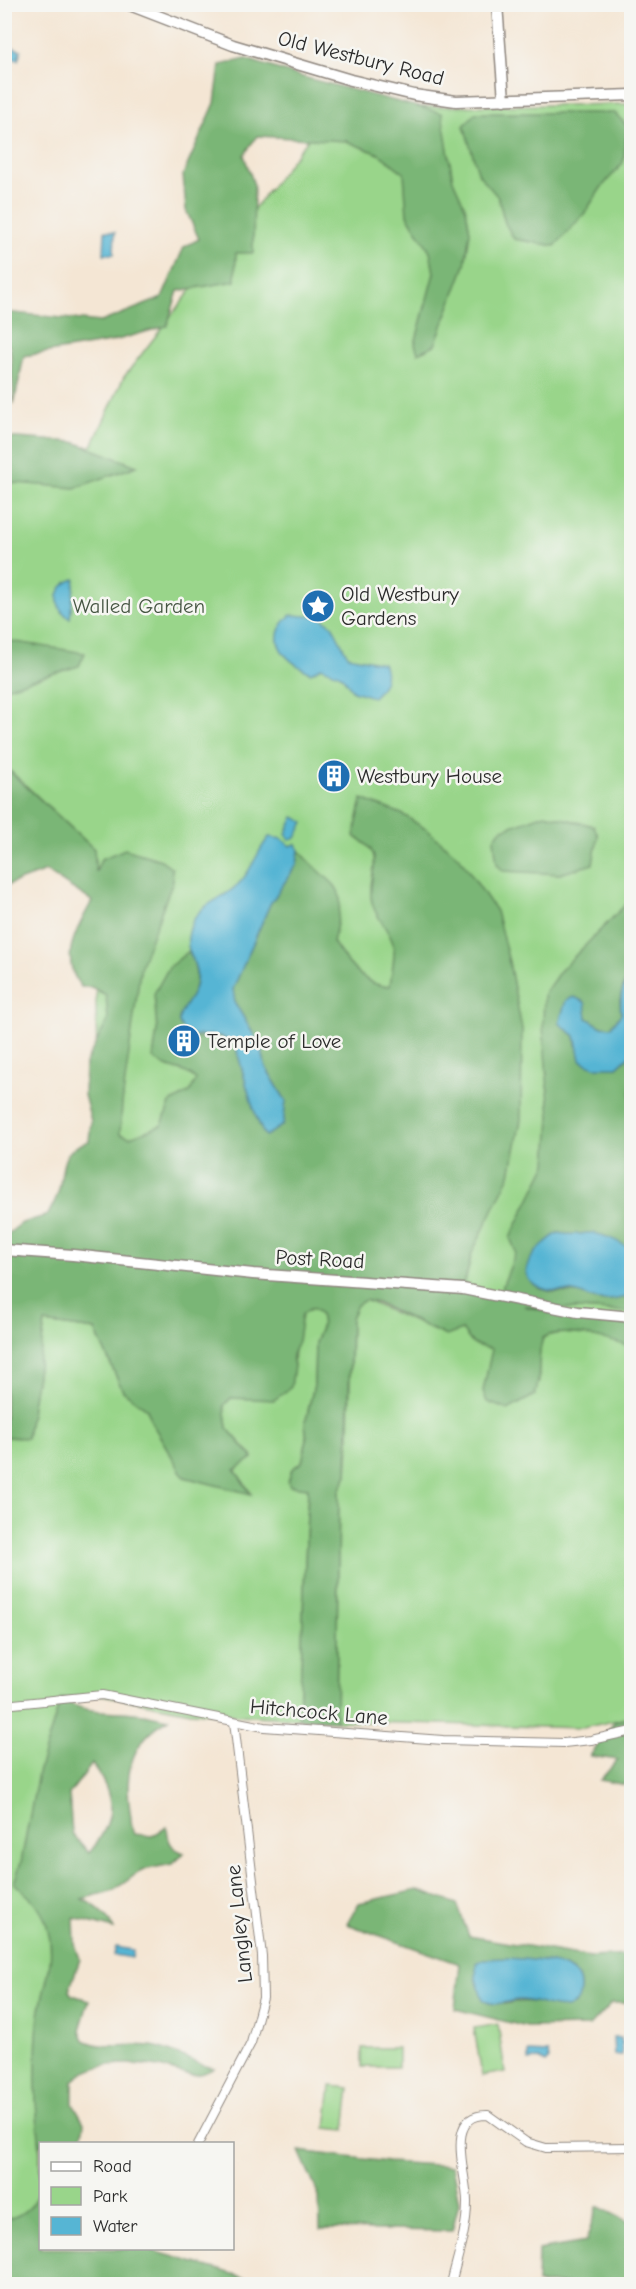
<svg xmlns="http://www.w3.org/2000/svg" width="636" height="2289" viewBox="0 0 636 2289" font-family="'Comic Neue',sans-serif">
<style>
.green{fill:#99d58a;stroke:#62805a;stroke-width:1.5}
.forest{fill:#7ab676;stroke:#527050;stroke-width:1.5;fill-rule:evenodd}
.water{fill:#56b5d4;stroke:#407080;stroke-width:1.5}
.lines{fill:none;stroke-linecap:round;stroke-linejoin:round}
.street-casing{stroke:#908880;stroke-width:10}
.secondary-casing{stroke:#908880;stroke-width:13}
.street{stroke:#fff;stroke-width:8}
.secondary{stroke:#fff;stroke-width:10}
.labels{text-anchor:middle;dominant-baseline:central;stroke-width:5;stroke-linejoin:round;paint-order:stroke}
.street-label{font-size:21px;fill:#2b2b2b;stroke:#f6f6f2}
.poi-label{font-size:21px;fill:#2b2b2b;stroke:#f6f6f2;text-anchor:start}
.park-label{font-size:21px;fill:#465643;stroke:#f6f6f2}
</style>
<rect width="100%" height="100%" fill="#f6f6f2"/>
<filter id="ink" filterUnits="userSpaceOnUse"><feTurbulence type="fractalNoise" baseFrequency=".0167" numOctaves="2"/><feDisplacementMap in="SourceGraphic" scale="12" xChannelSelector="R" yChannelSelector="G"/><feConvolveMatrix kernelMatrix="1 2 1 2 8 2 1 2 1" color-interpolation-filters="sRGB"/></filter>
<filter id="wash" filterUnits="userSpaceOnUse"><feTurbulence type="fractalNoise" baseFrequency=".008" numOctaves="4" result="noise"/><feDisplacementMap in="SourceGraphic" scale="24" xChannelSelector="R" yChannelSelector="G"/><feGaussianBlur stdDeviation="1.35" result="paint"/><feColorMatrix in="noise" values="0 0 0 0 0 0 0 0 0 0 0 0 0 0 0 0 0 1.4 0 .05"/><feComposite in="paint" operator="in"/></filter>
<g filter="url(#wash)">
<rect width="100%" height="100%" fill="#f4e6d4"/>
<!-- green -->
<g class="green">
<path d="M 631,104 L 631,1305 L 608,1311 L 99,1230 L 94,849 L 5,766 L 4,446 L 92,446 L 124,377 L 332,108 Z"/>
<path d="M 365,1300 L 446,1336 L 462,1329 L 473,1344 L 493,1349 L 539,1382 L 538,1351 L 543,1338 C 561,1326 610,1340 631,1347 L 631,1717 L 583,1728 L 336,1721 L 339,1491 L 347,1475 L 349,1445 L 351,1318 L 357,1304 Z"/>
<path d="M 524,1306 L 631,1312 L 631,1323 L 592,1322 Z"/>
<path d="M 312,1308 L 320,1313 L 322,1325 L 315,1343 L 314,1385 L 305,1424 L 307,1439 L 302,1462 L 292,1469 L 290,1486 L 308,1487 L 299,1719 L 191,1712 L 102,1695 L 61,1699 L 70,2143 L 40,2144 L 40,2238 L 4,2252 L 4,1437 L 27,1437 L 45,1323 L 95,1330 L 123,1391 L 147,1409 L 153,1425 L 251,1493 L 235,1470 L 253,1457 L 227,1428 L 224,1405 L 231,1398 L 244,1398 L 294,1366 C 291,1352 299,1329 302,1314 Z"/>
<path d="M 498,2024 L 505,2072 L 482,2076 L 474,2028 Z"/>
<rect x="362" y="2048" width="36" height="19"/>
<path d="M 331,2086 L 350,2088 L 345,2130 L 326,2128 Z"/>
</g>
<!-- forest -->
<g class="forest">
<path d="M 246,59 L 299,76 L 442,113 L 453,180 L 466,209 L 470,232 L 465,265 L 435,345 L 418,353 L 415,344 L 434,273 L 430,251 L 407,215 L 404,173 L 379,154 L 346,141 L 257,136 L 244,155 L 254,185 L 253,253 L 236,253 L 235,281 L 178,291 L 167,326 L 110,342 L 24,356 L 14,404 L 10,346 L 5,344 L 5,312 L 101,322 L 162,298 L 184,247 L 199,239 L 186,210 L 183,175 L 215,103 L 220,65 Z"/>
<path d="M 475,113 L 615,113 L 628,127 L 623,163 L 601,188 L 584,214 L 555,246 L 514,239 L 505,223 L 498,197 L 479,175 L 464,126 Z"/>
<path d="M 4,437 L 74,442 L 137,466 L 75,488 L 5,482 Z"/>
<path d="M 4,640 L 85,653 L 79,666 L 5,688 Z"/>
<path d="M 4,766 L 94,849 L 96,872 L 101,859 L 125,849 L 161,860 L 172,868 L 173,881 L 141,965 L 122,1104 L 120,1134 L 130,1137 L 162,1125 L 170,1103 L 190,1092 L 196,1079 C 179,1065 171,1073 153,1058 L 157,1030 L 154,994 L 169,967 L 189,951 C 199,970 199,988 186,1006 C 182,1012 179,1016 179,1023 L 198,1038 L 219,1036 L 235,1044 L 250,1094 L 286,1101 L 265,1066 L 262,1049 L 235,1003 L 233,989 L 270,904 L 297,864 L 299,850 C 338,896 349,875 333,942 C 345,961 365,988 390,986 C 391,974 395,959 394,948 C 392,930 372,916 371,896 C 369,866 388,856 354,836 L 362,799 L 402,814 L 426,829 L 460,858 L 496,911 L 509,962 L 522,1029 L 521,1120 L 510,1175 L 472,1253 L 463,1289 L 499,1295 L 516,1252 L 510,1238 L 547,1164 L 550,1117 L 543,1026 L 544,994 L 560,971 L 624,906 L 631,901 L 631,979 L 624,984 L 620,1000 L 621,1014 L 611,1027 L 600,1026 L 587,1018 L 559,1023 L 575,1036 L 576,1045 L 617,1067 L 631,1054 L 631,1250 L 625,1246 L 558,1233 L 538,1288 L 552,1292 L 582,1293 L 602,1301 L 631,1296 L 631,1312 L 524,1306 L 592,1322 L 631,1323 L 631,1347 C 610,1340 561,1326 543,1338 C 536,1357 542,1376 535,1395 L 508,1410 L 487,1402 L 483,1391 L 492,1349 L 473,1344 L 462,1330 L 446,1336 L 377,1303 L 365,1300 L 357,1305 L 351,1318 L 347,1475 L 339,1491 L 336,1721 L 299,1719 L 308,1488 L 290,1486 L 288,1482 L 292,1469 L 302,1462 L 307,1439 L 305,1424 L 314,1385 L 315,1343 L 322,1325 L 320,1313 L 312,1308 L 302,1314 L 298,1341 L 292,1355 L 294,1366 L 291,1387 L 274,1400 L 231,1398 L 224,1405 L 227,1428 L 253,1458 L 235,1470 L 251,1494 L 184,1477 L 153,1425 L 147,1409 L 123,1391 L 95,1330 L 45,1323 L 27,1438 L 5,1437 L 5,1236 L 22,1223 L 48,1215 C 51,1208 56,1200 58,1193 C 65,1168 57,1151 89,1141 L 91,1121 L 84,1095 L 85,1064 L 108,1020 L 106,995 L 91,987 L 81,987 C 58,956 77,930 92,901 L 46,871 L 5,886 Z"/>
<path d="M 545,814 L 594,826 L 598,836 L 593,864 L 560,874 L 503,871 L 497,864 L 494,839 L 500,830 Z"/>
<path d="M 61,1698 C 85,1715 108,1710 135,1713 C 147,1714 158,1717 169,1719 C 131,1740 124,1772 130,1811 C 132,1820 130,1826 134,1834 L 152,1836 L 167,1827 C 168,1841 170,1848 184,1853 L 172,1864 L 142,1870 L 114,1890 L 82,1899 C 97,1906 106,1913 114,1929 L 74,1918 L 75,1944 L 80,1959 L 69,1991 L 72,1995 L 89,2000 L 80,2030 L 84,2040 C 108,2052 133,2041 157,2047 C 177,2052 193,2064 214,2068 C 195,2081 180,2072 159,2067 C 133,2062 93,2061 73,2081 L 73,2104 L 84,2123 L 81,2143 L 40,2144 L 40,2248 L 147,2249 L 268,2284 L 5,2284 L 5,2219 C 18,2218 30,2209 36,2197 C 45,2177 37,2124 36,2101 C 36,2076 35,2049 38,2024 C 41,1987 58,1964 47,1926 C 42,1907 28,1895 14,1883 L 21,1862 L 38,1773 ZM 92,1764 C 117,1797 116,1821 89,1853 L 72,1833 L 69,1794 Z"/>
<path d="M 631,1717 L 631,1786 L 600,1780 L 618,1760 L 590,1756 L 615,1721 Z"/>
<path d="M 417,1890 L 457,1904 L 469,1936 L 590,1957 L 631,1955 L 631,2003 L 612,2003 L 590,2026 L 527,2027 L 455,2009 L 460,1964 L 347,1924 L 359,1903 ZM 533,1960 C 550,1963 582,1965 580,1989 C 579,1996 578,2001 573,2005 C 549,2005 526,1998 504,2004 Z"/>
<path d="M 299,2151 L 388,2162 L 452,2166 L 459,2203 L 452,2231 L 320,2229 L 319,2196 Z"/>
<path d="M 597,2206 L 631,2223 L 631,2284 L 537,2284 L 538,2250 L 586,2242 Z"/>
</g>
<!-- water -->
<g class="water">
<path d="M 5,45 L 21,50 L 18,60 L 5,56 Z"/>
<path d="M 105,231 L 115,232 L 114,254 L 104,254 Z"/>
<path d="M 75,579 L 70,618 C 52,608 54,585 75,579 Z"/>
<path d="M 291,615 L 320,617 L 332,625 L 348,656 L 383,663 C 389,676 383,688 373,697 L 353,691 L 341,675 L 321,667 L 311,673 C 286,661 262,640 291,615 Z"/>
<path d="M 294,817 L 304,822 L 296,838 L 290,840 L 286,834 Z"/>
<path d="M 269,837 L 282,839 L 290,846 L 296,844 L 299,850 L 297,864 L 270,904 L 233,989 L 235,1003 L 262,1049 L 265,1066 L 286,1101 L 283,1125 L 266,1136 C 257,1131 240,1060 235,1044 C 230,1042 224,1037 219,1036 C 204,1033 192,1041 181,1027 C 173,1017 191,1000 194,990 C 203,965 185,956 188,937 C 194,899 223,904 242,880 C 253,867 258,850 269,837 Z"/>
<path d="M 629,978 L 632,979 L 631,1054 L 617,1067 L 594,1067 L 580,1060 L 575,1036 L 559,1023 L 566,1000 L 574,997 L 585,1002 L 587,1018 L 600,1026 L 611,1027 L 621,1014 C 620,1001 620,989 629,978 Z"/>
<path d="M 558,1233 C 570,1235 576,1235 587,1233 C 600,1232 621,1242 631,1250 L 631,1296 C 618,1299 603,1303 590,1298 C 584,1295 580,1293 573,1292 C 562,1290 552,1293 541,1288 C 506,1275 542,1243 558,1233 Z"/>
<path d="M 116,1947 L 133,1950 L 132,1958 L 114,1955 Z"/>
<path d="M 506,1958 C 526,1959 582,1960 580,1988 C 580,1993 579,2002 573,2005 C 557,2013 535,1999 519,2000 C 505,2001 496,2008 483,2000 L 476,1979 L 476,1963 L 483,1959 Z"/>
<path d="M 613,2038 L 621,2038 L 622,2055 L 614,2055 Z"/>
<path d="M 529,2052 L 548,2053 L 549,2060 L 546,2063 L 539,2059 L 529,2061 Z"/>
</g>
</g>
<g filter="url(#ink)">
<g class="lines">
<defs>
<g id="street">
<path d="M 4,433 L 5,433"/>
<path d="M 4,1705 L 102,1695 L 264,1727 L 443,1740 L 564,1743 L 591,1740 L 632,1731"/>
<path d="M 198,2144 L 251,2043 L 263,1998 L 262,1956 L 234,1722"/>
<path d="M 451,2284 C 457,2258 467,2230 467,2203 C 468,2176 442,2114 488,2115 L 526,2142 L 546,2148 L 632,2147"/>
</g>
<g id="secondary">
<path d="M 127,4 L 233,45 L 351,80 L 414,95 L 456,101 L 632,95"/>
<path d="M 497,4 L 504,100"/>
<path d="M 4,1250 L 73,1255 L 253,1274 L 463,1289 L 578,1312 L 632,1317"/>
</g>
</defs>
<!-- street casing -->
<use href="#street" class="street-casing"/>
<!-- secondary casing -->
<use href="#secondary" class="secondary-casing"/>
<!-- street -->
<use href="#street" class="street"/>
<!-- secondary -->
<use href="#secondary" class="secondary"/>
</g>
</g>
<!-- icons -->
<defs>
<symbol id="sight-disc" viewBox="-11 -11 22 22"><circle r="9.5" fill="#1f6fb2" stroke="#f6f6f2"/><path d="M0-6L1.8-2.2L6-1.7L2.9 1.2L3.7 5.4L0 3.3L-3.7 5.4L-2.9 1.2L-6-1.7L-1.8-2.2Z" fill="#fff"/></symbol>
<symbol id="building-disc" viewBox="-11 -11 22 22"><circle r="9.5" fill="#1f6fb2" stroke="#f6f6f2"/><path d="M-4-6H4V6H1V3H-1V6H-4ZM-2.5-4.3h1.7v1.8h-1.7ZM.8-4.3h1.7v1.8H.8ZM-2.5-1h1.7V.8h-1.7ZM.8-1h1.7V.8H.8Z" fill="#fff"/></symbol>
</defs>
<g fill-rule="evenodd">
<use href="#sight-disc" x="299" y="587" width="38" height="38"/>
<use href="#building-disc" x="315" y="757" width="38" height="38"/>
<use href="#building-disc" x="165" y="1022" width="38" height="38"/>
</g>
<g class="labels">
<!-- street labels -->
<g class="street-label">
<text transform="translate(361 58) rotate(14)">Old Westbury Road</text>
<text transform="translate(320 1259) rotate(3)">Post Road</text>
<text transform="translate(319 1712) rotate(5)">Hitchcock Lane</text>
<text transform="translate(239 1924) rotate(-96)">Langley Lane</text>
</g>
<!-- poi labels -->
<g class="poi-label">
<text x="341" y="594">Old Westbury<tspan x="341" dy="24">Gardens</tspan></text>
<text x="357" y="776">Westbury House</text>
<text x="207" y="1041">Temple of Love</text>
</g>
<!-- park labels -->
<g class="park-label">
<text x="139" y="606">Walled Garden</text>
</g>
</g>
<!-- margin -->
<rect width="636" height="2289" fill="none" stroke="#f6f6f2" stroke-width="24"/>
<!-- legend -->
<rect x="39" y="2142" width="195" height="108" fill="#f6f6f2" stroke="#a5a5a2" stroke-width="1.5"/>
<rect x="51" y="2162" width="30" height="9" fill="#ffffff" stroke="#a5a5a2" stroke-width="1.5"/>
<text x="93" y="2172" font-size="18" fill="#2b2b2b">Road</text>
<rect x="51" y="2187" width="30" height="18" fill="#99d58a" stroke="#a5a5a2" stroke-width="1.5"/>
<text x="93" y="2202" font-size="18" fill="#2b2b2b">Park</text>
<rect x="51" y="2217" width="30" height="18" fill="#56b5d4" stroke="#a5a5a2" stroke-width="1.5"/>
<text x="93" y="2232" font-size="18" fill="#2b2b2b">Water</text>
</svg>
